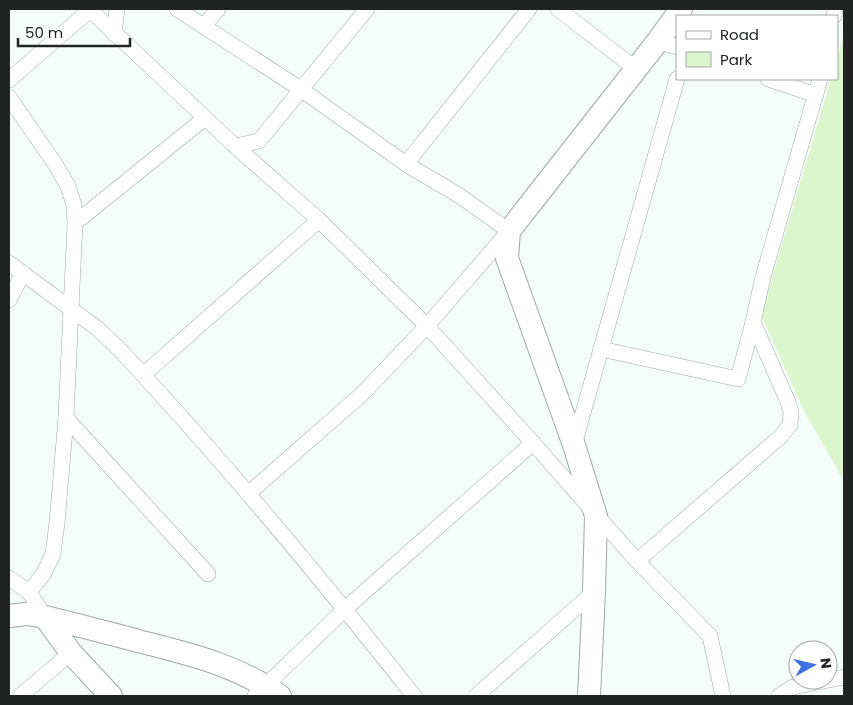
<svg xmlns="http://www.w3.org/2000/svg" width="853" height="705" viewBox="0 0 853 705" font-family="Poppins,sans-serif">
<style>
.green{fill:#dbf6cc}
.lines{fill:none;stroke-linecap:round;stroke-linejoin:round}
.street-casing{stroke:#9fa7a4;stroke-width:16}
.secondary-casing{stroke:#9fa7a4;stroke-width:24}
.street{stroke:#fff;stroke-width:15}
.secondary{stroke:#fff;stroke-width:22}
</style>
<rect width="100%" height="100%" fill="#f4fdfa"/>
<!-- green -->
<path class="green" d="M 844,34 L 844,481 L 803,409 L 761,315 L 831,79 L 837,79 L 837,60 Z"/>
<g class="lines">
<defs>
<g id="street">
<path d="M 89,9 L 235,146 L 319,220 L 427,326 L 533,443 L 637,561 L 710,636 L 723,696"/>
<path d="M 177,9 L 302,90 L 406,164 L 460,196 L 509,231 L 427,326 L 362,394 L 249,493"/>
<path d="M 558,9 L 636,69"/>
<path d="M 834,16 L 835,9"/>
<path d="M 204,26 L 218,9"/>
<path d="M 114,34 L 117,9"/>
<path d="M 658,41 L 677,47"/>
<path d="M 768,79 L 816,95"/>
<path d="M 9,80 L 90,10"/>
<path d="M 9,97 L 55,164 L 68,186 L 74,205 L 75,223 L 66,418 L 57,523 L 53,554 L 44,573 L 29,592"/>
<path d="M 235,146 L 259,141 L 367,9"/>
<path d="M 406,164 L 529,9"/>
<path d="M 75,223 L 205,118"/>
<path d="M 9,263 L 98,329 L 119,349 C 223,460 320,577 414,696"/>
<path d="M 9,300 L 23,273"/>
<path d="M 601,349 L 738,379 L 753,322"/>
<path d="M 143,375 L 319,220"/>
<path d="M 66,418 L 208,574"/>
<path d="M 574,445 L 677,79"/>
<path d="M 637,561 L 780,437 L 790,425 L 791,412 L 788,402 L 753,322 L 763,277 L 820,79"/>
<path d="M 9,578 L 29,592 L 45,617"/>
<path d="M 20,696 L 71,653"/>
<path d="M 255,696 L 345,609 L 533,443"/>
<path d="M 476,696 L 594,592"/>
<path d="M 779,696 L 793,687 L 844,677"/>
</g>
<g id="secondary">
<path d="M 9,616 L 27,614 L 45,617 C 77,625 109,633 142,642 C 189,654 240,666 280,696"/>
<path d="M 45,617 L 71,653 L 111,696"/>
<path d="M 589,696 L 594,592 L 596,516 L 574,445 L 507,258 L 509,231 L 658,41 L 681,9"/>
</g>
</defs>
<!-- street casing -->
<use href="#street" class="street-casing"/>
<!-- secondary casing -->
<use href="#secondary" class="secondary-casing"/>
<!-- street -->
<use href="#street" class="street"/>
<!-- secondary -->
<use href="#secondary" class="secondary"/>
</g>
<!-- border -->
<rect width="853" height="705" fill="none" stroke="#212423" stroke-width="20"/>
<!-- legend -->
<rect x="676" y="15" width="162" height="65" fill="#ffffff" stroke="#a6a7a7"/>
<rect x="686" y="31" width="25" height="8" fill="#ffffff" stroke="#a6a7a7"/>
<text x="720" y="40" font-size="15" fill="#212423">Road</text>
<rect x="686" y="52" width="25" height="15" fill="#dbf6cc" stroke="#a6a7a7"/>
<text x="720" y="65" font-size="15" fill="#212423">Park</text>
<!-- north arrow -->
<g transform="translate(813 665) rotate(82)"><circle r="24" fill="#ffffff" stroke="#a6a7a7"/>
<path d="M0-4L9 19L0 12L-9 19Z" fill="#3d70e0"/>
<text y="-8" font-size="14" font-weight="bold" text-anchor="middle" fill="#212423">N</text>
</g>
<!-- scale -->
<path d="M18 38v8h112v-8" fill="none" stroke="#212423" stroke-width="2.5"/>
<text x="25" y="38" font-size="15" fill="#212423" stroke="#ffffff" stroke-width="4" paint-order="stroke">50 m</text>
</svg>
